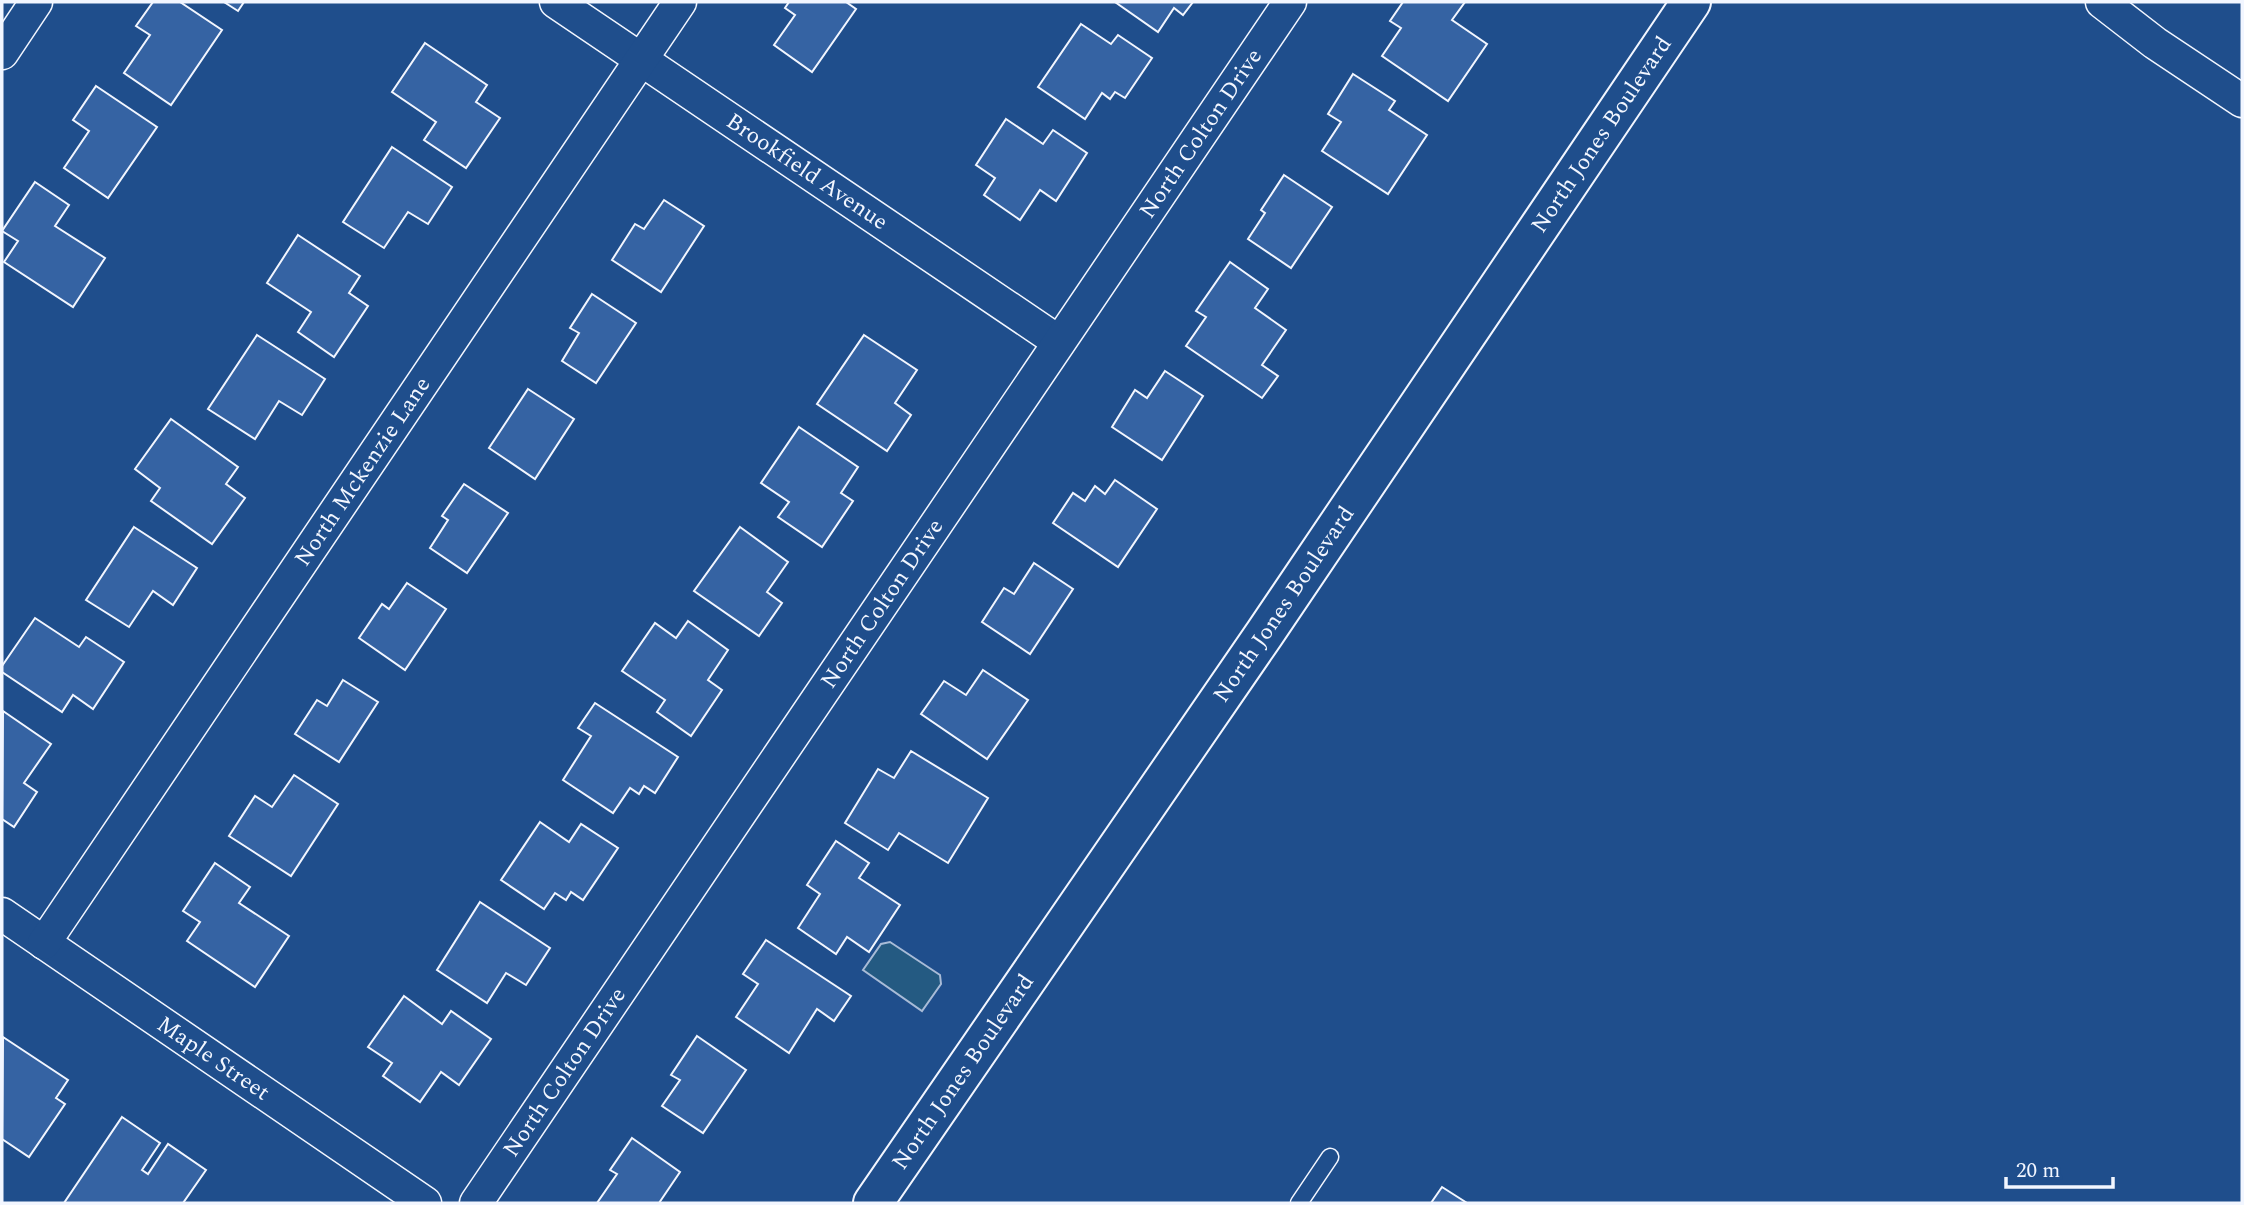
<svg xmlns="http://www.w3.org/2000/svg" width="2244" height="1205" viewBox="0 0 2244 1205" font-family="Spectral,serif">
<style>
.green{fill:#245a82;stroke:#a8bbd7;stroke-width:2}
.building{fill:#3563a3;stroke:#f2f6ff;stroke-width:2}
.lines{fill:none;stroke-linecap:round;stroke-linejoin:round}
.service-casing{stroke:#f2f6ff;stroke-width:19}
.minor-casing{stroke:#f2f6ff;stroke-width:35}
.tertiary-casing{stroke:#f2f6ff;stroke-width:42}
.service{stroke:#1f4e8c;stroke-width:16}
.minor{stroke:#1f4e8c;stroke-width:32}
.tertiary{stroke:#1f4e8c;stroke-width:38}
.labels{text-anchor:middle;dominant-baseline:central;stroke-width:5;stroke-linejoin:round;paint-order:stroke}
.street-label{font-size:23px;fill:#f2f6ff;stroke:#1f4e8c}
</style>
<rect width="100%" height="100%" fill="#1f4e8c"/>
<!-- green -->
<path class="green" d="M 890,942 L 940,975 L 941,984 L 922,1011 L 863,970 L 881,944 Z"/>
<!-- building -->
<g class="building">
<path d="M 153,2 L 180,2 L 222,30 L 171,105 L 124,73 L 150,35 L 136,26 Z"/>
<path d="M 224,2 L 244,2 L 238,11 Z"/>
<path d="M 789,2 L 846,2 L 856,9 L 812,72 L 774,45 L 795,15 L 785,8 Z"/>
<path d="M 1115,2 L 1193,2 L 1183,15 L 1174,8 L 1158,32 Z"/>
<path d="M 1403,2 L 1465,2 L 1452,20 L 1487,44 L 1448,101 L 1382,56 L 1401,28 L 1390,21 Z"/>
<path d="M 1081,24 L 1111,44 L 1118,35 L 1152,58 L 1125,98 L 1115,92 L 1110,99 L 1102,93 L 1085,119 L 1038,87 Z"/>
<path d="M 425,43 L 487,85 L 476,102 L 500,118 L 466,168 L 424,140 L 436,122 L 392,92 Z"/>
<path d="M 1353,74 L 1395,101 L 1389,110 L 1427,135 L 1388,194 L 1322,151 L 1341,122 L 1328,114 Z"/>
<path d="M 96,86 L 157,127 L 108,198 L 64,168 L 89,131 L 73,120 Z"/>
<path d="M 1006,119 L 1043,144 L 1053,130 L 1087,153 L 1056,201 L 1040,190 L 1020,220 L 984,195 L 995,178 L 976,165 Z"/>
<path d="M 392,147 L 452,187 L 428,224 L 408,212 L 384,248 L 343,222 Z"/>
<path d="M 1284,175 L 1332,207 L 1291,268 L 1248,239 L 1265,213 L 1261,210 Z"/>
<path d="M 35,182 L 69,205 L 55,226 L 105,258 L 73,307 L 4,262 L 18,241 L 2,231 Z"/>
<path d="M 664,200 L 704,226 L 661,292 L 612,260 L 635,224 L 644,229 Z"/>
<path d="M 298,235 L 360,276 L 349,293 L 368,306 L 334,357 L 298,332 L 311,312 L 267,283 Z"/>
<path d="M 1230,262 L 1268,289 L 1255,308 L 1286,330 L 1262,365 L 1278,376 L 1262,398 L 1186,346 L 1206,317 L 1196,311 Z"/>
<path d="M 592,294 L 636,323 L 596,383 L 562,361 L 579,333 L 570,328 Z"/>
<path d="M 257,335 L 325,379 L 302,415 L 279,401 L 255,439 L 208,409 Z"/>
<path d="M 864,335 L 917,370 L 895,403 L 911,415 L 887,451 L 817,404 Z"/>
<path d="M 1165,371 L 1203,396 L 1162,460 L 1112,427 L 1135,390 L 1147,398 Z"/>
<path d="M 528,389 L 574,419 L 535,479 L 489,448 Z"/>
<path d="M 171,419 L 238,467 L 226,484 L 245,498 L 212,544 L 151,501 L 160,488 L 135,469 Z"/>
<path d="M 799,427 L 858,467 L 841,493 L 853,501 L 822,547 L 778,517 L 789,502 L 761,483 Z"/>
<path d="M 1115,480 L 1157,509 L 1118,567 L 1053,523 L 1073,493 L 1085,501 L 1095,486 L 1105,494 Z"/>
<path d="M 464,484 L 508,513 L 467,573 L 430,548 L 448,520 L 442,516 Z"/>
<path d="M 134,527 L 197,568 L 173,605 L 153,591 L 129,627 L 86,600 Z"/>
<path d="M 740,527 L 788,562 L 767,592 L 782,603 L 759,636 L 694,591 Z"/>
<path d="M 1034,563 L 1073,589 L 1030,654 L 982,622 L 1004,588 L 1014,594 Z"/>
<path d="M 407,583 L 446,609 L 405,670 L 359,638 L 382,604 L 389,609 Z"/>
<path d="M 35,618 L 79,647 L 86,637 L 124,662 L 93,709 L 73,695 L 62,712 L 2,672 L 2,666 Z"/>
<path d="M 688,621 L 728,650 L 708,680 L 722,690 L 691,736 L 657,712 L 665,700 L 622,671 L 655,623 L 676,638 Z"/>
<path d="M 983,670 L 1028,700 L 987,759 L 921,714 L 944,681 L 966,695 Z"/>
<path d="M 343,680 L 378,702 L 339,762 L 295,734 L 317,700 L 327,706 Z"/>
<path d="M 595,703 L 678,757 L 655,793 L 644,786 L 639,794 L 630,788 L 613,813 L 563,780 L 591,736 L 578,728 Z"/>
<path d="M 3,711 L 51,744 L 24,783 L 37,792 L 14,827 L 2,819 Z"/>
<path d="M 911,751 L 988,798 L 948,863 L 899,833 L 888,850 L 845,823 L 878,769 L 894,778 Z"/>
<path d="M 294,775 L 338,804 L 291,876 L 229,836 L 255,796 L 272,807 Z"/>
<path d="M 540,822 L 569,842 L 581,824 L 618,848 L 583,900 L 571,892 L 566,900 L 555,893 L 544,909 L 501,880 Z"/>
<path d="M 836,841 L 869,863 L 859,878 L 900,905 L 869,952 L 847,937 L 836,954 L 798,928 L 820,894 L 807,885 Z"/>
<path d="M 215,863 L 250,887 L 239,903 L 289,936 L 255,987 L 187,941 L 200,922 L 183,911 Z"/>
<path d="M 480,902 L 550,948 L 526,985 L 506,973 L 487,1003 L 437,970 Z"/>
<path d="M 766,940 L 851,996 L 834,1021 L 817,1009 L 789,1053 L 736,1017 L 758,984 L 743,974 Z"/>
<path d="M 404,996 L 442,1024 L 451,1011 L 491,1039 L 459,1085 L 441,1072 L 420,1102 L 383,1076 L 392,1063 L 368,1047 Z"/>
<path d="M 697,1036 L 746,1070 L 703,1133 L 662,1106 L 680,1080 L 671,1075 Z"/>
<path d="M 3,1037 L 68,1080 L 56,1098 L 65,1104 L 29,1157 L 2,1139 Z"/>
<path d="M 122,1117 L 160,1143 L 142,1170 L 148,1174 L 168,1144 L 206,1170 L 183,1203 L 64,1203 Z"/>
<path d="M 632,1138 L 680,1172 L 659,1203 L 597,1203 L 617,1174 L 610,1170 Z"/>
<path d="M 1442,1187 L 1467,1203 L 1431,1203 Z"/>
</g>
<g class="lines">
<defs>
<path id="service" d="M 1299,1203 L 1330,1157"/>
<g id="minor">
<path id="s1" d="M 556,2 L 1059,342"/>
<path d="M 2102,2 L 2155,43 L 2242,101"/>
<path d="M 2,53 L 36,2"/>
<path id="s2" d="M 2,914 L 425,1203"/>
<path id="s3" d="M 44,943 L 680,2"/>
<path id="s4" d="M 476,1203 L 1290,2"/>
</g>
<g id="tertiary">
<path id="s5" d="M 873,1203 L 1265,633 L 1691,2"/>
</g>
</defs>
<!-- service casing -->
<use href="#service" class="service-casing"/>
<!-- minor casing -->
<use href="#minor" class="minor-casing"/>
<!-- tertiary casing -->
<use href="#tertiary" class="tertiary-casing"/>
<!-- service -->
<use href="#service" class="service"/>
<!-- minor -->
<use href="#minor" class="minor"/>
<!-- tertiary -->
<use href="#tertiary" class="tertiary"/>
</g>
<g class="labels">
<!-- street labels -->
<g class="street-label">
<text stroke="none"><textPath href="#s4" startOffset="1292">North Colton Drive</textPath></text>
<text stroke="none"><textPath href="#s5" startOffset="1293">North Jones Boulevard</textPath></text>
<text stroke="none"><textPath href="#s1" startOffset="303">Brookfield Avenue</textPath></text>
<text stroke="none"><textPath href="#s3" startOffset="569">North Mckenzie Lane</textPath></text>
<text stroke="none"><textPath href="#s4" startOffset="724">North Colton Drive</textPath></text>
<text stroke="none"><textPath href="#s5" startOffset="726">North Jones Boulevard</textPath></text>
<text stroke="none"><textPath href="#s2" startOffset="256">Maple Street</textPath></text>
<text stroke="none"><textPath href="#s4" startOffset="158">North Colton Drive</textPath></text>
<text stroke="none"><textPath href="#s5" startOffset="159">North Jones Boulevard</textPath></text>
</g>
</g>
<!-- border -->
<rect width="2244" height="1205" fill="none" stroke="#f2f6ff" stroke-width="7"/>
<!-- scale -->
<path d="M2006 1177v10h107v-10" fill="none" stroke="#f2f6ff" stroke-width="3.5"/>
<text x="2016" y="1177" font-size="21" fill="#f2f6ff" stroke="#1f4e8c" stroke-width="5" paint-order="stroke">20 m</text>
</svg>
